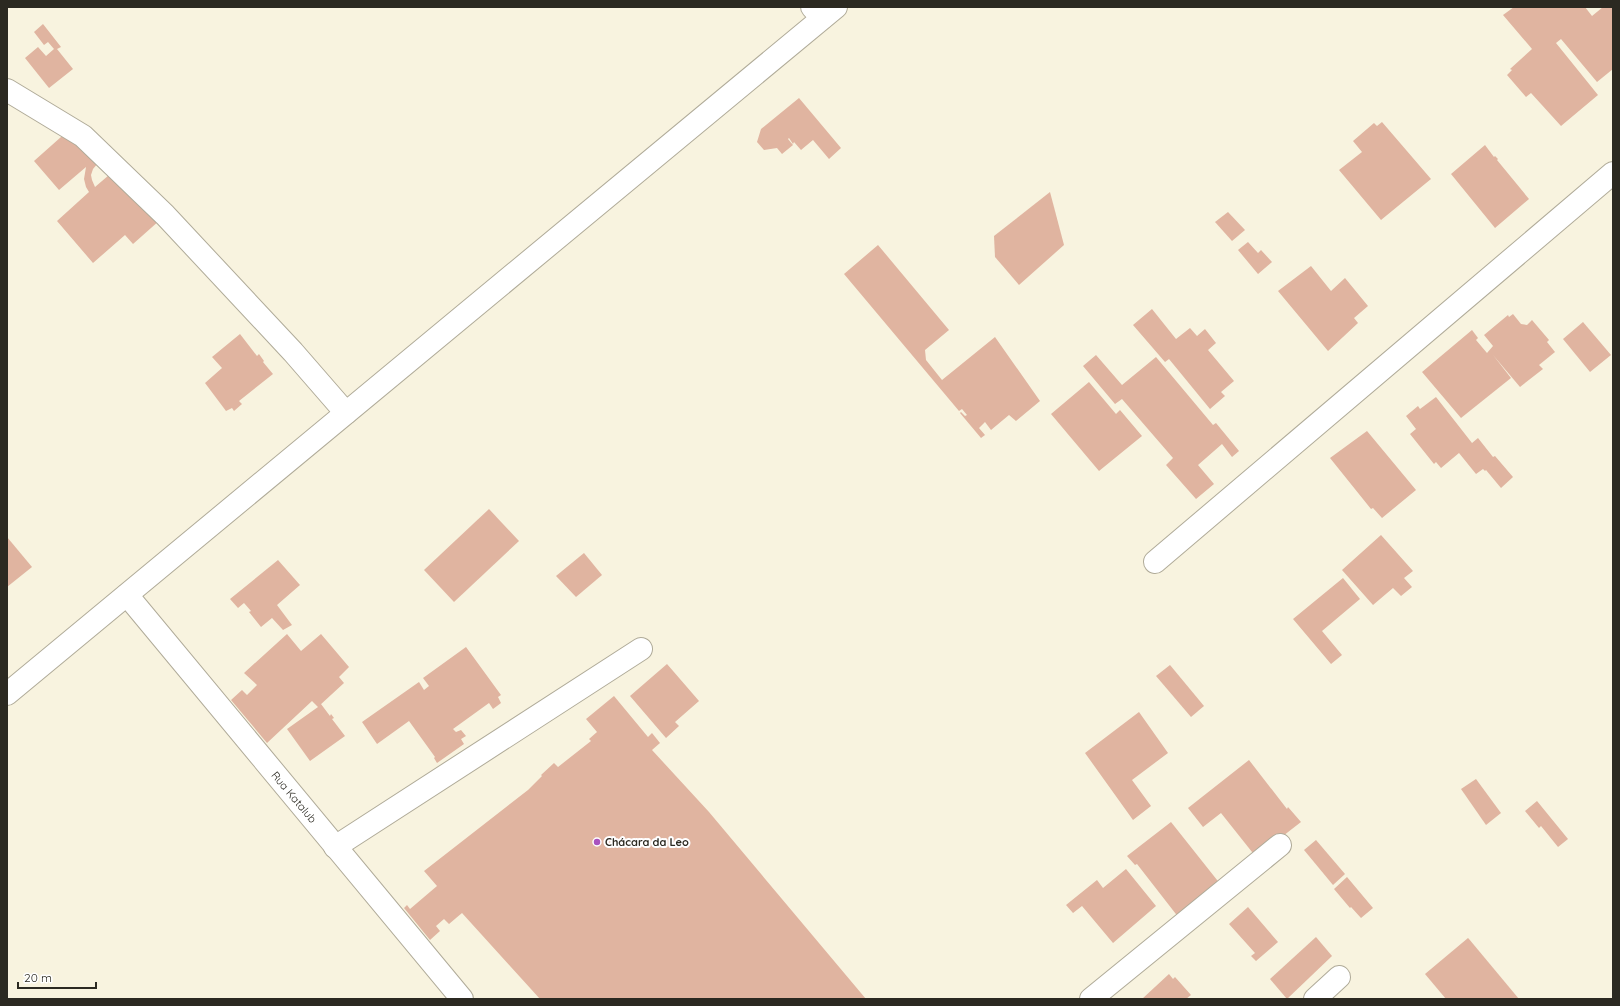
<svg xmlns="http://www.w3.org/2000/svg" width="1620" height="1006" viewBox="0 0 1620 1006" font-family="Quicksand,sans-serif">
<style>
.building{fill:#e0b4a0}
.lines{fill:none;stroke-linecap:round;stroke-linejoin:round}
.minor-casing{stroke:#b0ab99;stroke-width:24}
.secondary-casing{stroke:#b0ab99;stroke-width:24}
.minor{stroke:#fff;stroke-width:22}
.secondary{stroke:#fff;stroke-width:22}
.poi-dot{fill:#a852bf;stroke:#fff;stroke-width:1.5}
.labels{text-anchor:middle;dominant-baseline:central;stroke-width:4;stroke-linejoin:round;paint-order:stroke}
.street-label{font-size:11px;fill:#2b2921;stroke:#fff}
.poi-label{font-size:11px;font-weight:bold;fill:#2b2921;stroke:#fff;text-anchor:start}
</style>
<rect width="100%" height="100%" fill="#f8f3df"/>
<!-- building -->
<g class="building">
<path d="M 1514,7 L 1585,7 L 1592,16 L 1603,7 L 1613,7 L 1613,69 L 1597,82 L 1561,39 L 1556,43 L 1598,95 L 1561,126 L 1531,93 L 1526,97 L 1507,75 L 1512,70 L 1510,69 L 1532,49 L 1503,15 Z"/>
<path d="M 43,24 L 61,47 L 57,49 L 73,69 L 49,88 L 25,58 L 38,47 L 46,56 L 54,49 L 48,42 L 44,45 L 34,32 Z"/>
<path d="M 799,98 L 841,148 L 829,159 L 813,140 L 801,150 L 794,142 L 793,144 L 789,138 L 788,139 L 793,145 L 782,154 L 777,148 L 764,150 L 757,142 L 761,129 Z"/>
<path d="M 1382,122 L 1431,179 L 1381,220 L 1339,170 L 1362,152 L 1353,141 L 1374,123 L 1377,126 Z"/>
<path d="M 70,129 L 98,163 L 93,169 L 91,175 L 92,180 L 95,187 L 116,169 L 160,220 L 133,244 L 125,235 L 93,263 L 57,221 L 89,192 L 86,187 L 84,179 L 86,167 L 59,190 L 34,161 Z"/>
<path d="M 1485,145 L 1494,157 L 1495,156 L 1498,159 L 1497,160 L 1529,199 L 1495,228 L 1451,174 Z"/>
<path d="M 1050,192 L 1064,245 L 1019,285 L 995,257 L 994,236 Z"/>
<path d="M 1228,212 L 1245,230 L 1232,241 L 1215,222 Z"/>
<path d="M 1248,242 L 1258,253 L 1261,250 L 1272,262 L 1258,274 L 1238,250 Z"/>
<path d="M 878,245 L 949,330 L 925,350 L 926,360 L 942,380 L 995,337 L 1040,401 L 1016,421 L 1009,415 L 991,430 L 985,422 L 979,428 L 985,435 L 981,438 L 960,413 L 961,412 L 965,416 L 967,415 L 962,409 L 959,411 L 844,274 Z"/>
<path d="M 1311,266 L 1331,291 L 1345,278 L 1368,306 L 1354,318 L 1358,323 L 1328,351 L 1278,291 Z"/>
<path d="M 1152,309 L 1176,339 L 1190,328 L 1197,336 L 1205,329 L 1216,343 L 1208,350 L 1234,381 L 1221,392 L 1225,396 L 1210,409 L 1169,359 L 1165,362 L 1133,325 Z"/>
<path d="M 1513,314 L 1521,324 L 1527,325 L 1532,320 L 1549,340 L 1547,342 L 1555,352 L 1539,365 L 1543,369 L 1520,387 L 1493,355 L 1511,378 L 1461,418 L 1422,372 L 1472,330 L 1478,338 L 1476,340 L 1487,353 L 1493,346 L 1484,335 L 1508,315 L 1509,317 Z"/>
<path d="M 1583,322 L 1611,355 L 1590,372 L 1563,339 Z"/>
<path d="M 240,334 L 257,356 L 259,354 L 264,361 L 263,362 L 273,374 L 239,401 L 242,404 L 234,411 L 232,408 L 226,411 L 205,383 L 222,368 L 212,357 Z"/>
<path d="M 1096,355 L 1122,385 L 1156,357 L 1213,425 L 1216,423 L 1239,451 L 1232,457 L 1222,444 L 1198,465 L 1214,484 L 1196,499 L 1166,465 L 1173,458 L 1122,399 L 1115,404 L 1083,366 Z"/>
<path d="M 1089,382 L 1116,414 L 1120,410 L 1142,436 L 1099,471 L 1051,414 Z"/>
<path d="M 1436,397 L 1472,443 L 1478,438 L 1493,457 L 1495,456 L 1513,477 L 1501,488 L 1486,470 L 1485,471 L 1483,469 L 1476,474 L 1459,453 L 1441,468 L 1436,462 L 1434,464 L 1410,434 L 1416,429 L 1406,416 L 1418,406 L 1420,409 Z"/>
<path d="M 1367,431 L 1416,490 L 1382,518 L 1373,508 L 1371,509 L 1330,458 Z"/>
<path d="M 489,509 L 519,541 L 454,602 L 424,570 Z"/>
<path d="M 1381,535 L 1413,571 L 1404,578 L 1412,587 L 1401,596 L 1393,588 L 1373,605 L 1342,570 Z"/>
<path d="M 7,537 L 32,567 L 7,587 Z"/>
<path d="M 584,553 L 602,575 L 576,597 L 556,576 Z"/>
<path d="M 278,560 L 300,585 L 277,605 L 292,625 L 283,630 L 272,618 L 261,627 L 249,612 L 251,611 L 244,603 L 238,608 L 230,599 Z"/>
<path d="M 1343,578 L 1360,599 L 1322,631 L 1342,655 L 1331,664 L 1293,619 Z"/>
<path d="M 287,634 L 301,651 L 321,634 L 349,667 L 339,677 L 344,683 L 319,706 L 321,704 L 330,716 L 331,714 L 334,718 L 332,719 L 345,736 L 310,761 L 287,729 L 318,707 L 312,701 L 267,743 L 231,700 L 242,690 L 247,695 L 257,685 L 244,673 Z"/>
<path d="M 466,647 L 501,695 L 498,697 L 501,703 L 493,709 L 489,703 L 453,729 L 456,732 L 461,730 L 466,736 L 461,739 L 464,744 L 437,763 L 434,758 L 435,757 L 409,721 L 377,744 L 362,722 L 419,682 L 424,690 L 429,686 L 423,678 Z"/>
<path d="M 667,664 L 699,701 L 675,722 L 679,726 L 666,738 L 630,696 Z"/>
<path d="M 1170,665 L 1204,706 L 1191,717 L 1156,676 Z"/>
<path d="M 614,696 L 648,737 L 652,733 L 660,743 L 652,750 L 709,812 L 866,999 L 540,999 L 462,913 L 449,924 L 444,919 L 436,926 L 440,931 L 430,940 L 404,908 L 407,905 L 410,909 L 437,886 L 424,871 L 528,790 L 542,776 L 541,775 L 554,763 L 558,767 L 591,741 L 589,739 L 597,732 L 586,719 Z"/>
<path d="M 1139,712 L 1168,753 L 1132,780 L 1151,806 L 1133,820 L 1085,753 Z"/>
<path d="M 1249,760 L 1287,809 L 1288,807 L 1301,822 L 1256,857 L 1221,813 L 1203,827 L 1188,808 Z"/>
<path d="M 1476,779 L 1501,813 L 1486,825 L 1461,789 Z"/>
<path d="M 1537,801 L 1568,839 L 1558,847 L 1541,826 L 1539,828 L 1525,811 Z"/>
<path d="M 1171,822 L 1221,885 L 1179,918 L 1137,864 L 1135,865 L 1127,856 Z"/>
<path d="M 1316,840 L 1345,874 L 1333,885 L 1304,850 Z"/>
<path d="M 1126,869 L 1156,906 L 1113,943 L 1082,906 L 1073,913 L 1066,905 L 1097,880 L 1103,888 Z"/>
<path d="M 1347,877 L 1373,908 L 1361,918 L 1351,907 L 1350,908 L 1334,889 Z"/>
<path d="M 1248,907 L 1278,942 L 1256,961 L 1251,956 L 1255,953 L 1229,924 Z"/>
<path d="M 1316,937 L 1332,956 L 1287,999 L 1270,979 Z"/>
<path d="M 1468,938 L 1469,939 L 1519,999 L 1446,999 L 1425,974 Z"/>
<path d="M 1169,974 L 1173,979 L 1175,977 L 1191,995 L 1186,999 L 1142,999 Z"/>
</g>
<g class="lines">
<defs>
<g id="minor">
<path d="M 812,7 L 822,18"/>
<path d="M 7,90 L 83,136 L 165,215 L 293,352 L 346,413"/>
<path d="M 1155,562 L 1613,173"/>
<path d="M 127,595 L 462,999"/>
<path d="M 335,847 L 641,649"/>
<path d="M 1091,999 L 1280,845"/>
<path d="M 1315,999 L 1339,977"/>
</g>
<path id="secondary" d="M 7,694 L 836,7"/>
</defs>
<!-- minor casing -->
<use href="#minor" class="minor-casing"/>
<!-- secondary casing -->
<use href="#secondary" class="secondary-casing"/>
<!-- minor -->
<use href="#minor" class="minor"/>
<!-- secondary -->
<use href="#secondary" class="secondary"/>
</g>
<!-- markers -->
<circle class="poi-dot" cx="597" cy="842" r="4"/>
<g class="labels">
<!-- street labels -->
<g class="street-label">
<text transform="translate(294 797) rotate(50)">Rua Katalub</text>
</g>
<!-- poi labels -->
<g class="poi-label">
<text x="605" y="842">Chácara da Leo</text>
</g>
</g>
<!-- border -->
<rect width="1620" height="1006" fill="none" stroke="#2b2921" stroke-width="16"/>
<!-- scale -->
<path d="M18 982v6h78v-6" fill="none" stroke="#2b2921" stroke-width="2"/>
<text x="24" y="982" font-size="12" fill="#2b2921" stroke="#ffffff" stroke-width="3" paint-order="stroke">20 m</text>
</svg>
